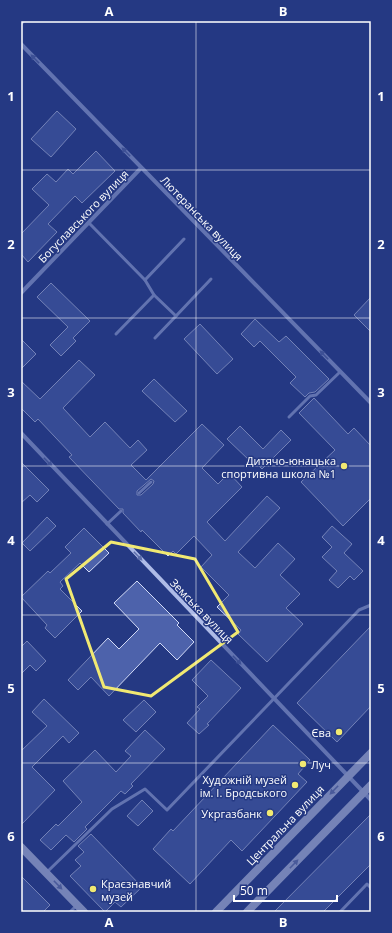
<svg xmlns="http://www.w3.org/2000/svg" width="392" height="933" viewBox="0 0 392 933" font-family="'Open Sans',sans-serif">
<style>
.building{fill:#4d62ab;stroke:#d2daf6;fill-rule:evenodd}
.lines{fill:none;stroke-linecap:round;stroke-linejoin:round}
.lane{stroke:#aebbe7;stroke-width:3}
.street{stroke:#aebbe7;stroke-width:4}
.secondary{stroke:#d8def6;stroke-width:8}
.oneway{fill:#5c6dab}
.oneway2{fill:#7683b7}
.marked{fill:none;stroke:#f1e972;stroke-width:3;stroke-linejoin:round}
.grid{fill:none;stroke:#fff;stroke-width:1;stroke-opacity:0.55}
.poi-dot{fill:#f1e972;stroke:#253983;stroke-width:1.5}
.labels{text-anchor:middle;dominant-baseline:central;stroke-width:3;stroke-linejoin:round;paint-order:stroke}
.street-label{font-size:11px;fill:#fff;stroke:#253983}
.poi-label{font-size:11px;fill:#fff;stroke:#253983;text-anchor:end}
.neatline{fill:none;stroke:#fff;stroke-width:1.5}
.grid-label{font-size:13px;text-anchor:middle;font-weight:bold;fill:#fff}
</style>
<rect width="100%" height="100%" fill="#253983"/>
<!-- building -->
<g class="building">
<path d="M 57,111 L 76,129 L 51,157 L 31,139 Z"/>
<path d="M 96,151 L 115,171 L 82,203 L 75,196 L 48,224 L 57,232 L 28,262 L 21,254 L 21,234 L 49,205 L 32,189 L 47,174 L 56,182 L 68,169 L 73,174 Z"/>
<path d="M 51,283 L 90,321 L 73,338 L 76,341 L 61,356 L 50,345 L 68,327 L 37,297 Z"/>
<path d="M 371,297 L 371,332 L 354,315 Z"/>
<path d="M 255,319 L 279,342 L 286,336 L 329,379 L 315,392 L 309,393 L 305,397 L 290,383 L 296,377 L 260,341 L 254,347 L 241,334 Z"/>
<path d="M 200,324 L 233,359 L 217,374 L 184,339 Z"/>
<path d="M 21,339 L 36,354 L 21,369 Z"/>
<path d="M 79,360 L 95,375 L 63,408 L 90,437 L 105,422 L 130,448 L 138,440 L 147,450 L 131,465 L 146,480 L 202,424 L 224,445 L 202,468 L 218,484 L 229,473 L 242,487 L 207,522 L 225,541 L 267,496 L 280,508 L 238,552 L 255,568 L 278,543 L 295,559 L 280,575 L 300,594 L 286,608 L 303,624 L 267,662 L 238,634 L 241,630 L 217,607 L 229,595 L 201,567 L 212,555 L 194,536 L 176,554 L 173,551 L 168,556 L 142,530 L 141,532 L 123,513 L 123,509 L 119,509 L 93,482 L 69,457 L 72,455 L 38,419 L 35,422 L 21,408 L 21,381 L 40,399 ZM 151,479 L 154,481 L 153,484 L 141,495 L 137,495 L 137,491 Z"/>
<path d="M 154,379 L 187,411 L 175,422 L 142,391 Z"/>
<path d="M 314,398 L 348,434 L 354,428 L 371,446 L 371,498 L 343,526 L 301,482 L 335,450 L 299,413 Z"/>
<path d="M 240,426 L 263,449 L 281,430 L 291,440 L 262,469 L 252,459 L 250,461 L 227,439 Z"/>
<path d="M 21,462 L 49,490 L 37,502 L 30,495 L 21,503 Z"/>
<path d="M 47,517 L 56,526 L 30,551 L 22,543 Z"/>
<path d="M 332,526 L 352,544 L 344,553 L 363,571 L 354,580 L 350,576 L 338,588 L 329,580 L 337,571 L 322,557 L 332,547 L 322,537 Z"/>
<path d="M 84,528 L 109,553 L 89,572 L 80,563 L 60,582 L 63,586 L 60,589 L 82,611 L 55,638 L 45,628 L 47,625 L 21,597 L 48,571 L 50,573 L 71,553 L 65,547 Z"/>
<path d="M 137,581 L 179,623 L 177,625 L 194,642 L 177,660 L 160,643 L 109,696 L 91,677 L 78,690 L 68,680 L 108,638 L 119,649 L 139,629 L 114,603 Z"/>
<path d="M 371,626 L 371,706 L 337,742 L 297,703 Z"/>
<path d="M 27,641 L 46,661 L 36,671 L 30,665 L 21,674 L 21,647 Z"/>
<path d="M 211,660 L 241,688 L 207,724 L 209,725 L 199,734 L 187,723 L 200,709 L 197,707 L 208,696 L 192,680 Z"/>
<path d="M 44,699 L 79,733 L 69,743 L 63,736 L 32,767 L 55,790 L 21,825 L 21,751 L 47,726 L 32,712 Z"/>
<path d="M 144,700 L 156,712 L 136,732 L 123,720 Z"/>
<path d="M 273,725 L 310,760 L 298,774 L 307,782 L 242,851 L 231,840 L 190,884 L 153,849 L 171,829 L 173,831 Z"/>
<path d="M 145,730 L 165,749 L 131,784 L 133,786 L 125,794 L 121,791 L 85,827 L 87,829 L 74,842 L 66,835 L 51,850 L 40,840 L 56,824 L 58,826 L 82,802 L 63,781 L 95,750 L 116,772 L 131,756 L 125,751 Z"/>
<path d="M 142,800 L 153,811 L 138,826 L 127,816 Z"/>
<path d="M 371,814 L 371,864 L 323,912 L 274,912 Z"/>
<path d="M 91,834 L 142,887 L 121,907 L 115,902 L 105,912 L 70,876 L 81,866 L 75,860 L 84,852 L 78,846 Z"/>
<path d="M 21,876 L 50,905 L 43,912 L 21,912 Z"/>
</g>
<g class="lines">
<!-- lane -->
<g class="lane">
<path d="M 89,223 L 145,280 L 154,295 L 176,316 L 155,338"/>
<path d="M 145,280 L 184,239"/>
<path d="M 176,316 L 211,279"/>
<path d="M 116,334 L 154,295"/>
<path d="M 289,417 L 310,396 L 316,395 L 340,372"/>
<path d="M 139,493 L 151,482"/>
<path d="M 107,524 L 121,511"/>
<path d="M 47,872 L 112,809 L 145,789 L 167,810 L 359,610 L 371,605"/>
<path d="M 70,912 L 77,905"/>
<path d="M 340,912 L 367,884 L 371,888"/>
</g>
<!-- street -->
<g class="street">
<path d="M 21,23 L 23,21"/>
<path d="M 21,44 L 371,403"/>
<path d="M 21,293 L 141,168"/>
<path d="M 21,433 L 371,800"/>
</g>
<!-- secondary -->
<g class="secondary">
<path d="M 21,847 L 84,912"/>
<path d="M 216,912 L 371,753"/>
<path d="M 247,912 L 371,785"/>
</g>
</g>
<!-- one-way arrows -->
<defs><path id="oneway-solid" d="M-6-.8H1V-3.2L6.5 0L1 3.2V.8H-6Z"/></defs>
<g class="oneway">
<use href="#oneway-solid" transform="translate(35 59) rotate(-134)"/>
<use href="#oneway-solid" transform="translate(126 152) rotate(-134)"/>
<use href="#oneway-solid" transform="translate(324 355) rotate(-134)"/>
<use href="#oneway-solid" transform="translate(48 462) rotate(46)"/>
<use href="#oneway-solid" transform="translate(138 556) rotate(46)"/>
<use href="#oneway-solid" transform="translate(237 660) rotate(46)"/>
</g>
<g class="oneway2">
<use href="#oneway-solid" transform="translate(334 790) rotate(134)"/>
<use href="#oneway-solid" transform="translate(294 864) rotate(-46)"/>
<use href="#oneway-solid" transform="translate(58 885) rotate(46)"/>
</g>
<!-- marked area -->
<path d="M0 0H392V933H0ZM 111,542 L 195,559 L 238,632 L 151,696 L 104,687 L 66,579 Z" fill="#253983" fill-opacity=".55" fill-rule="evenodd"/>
<path class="marked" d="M 111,542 L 195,559 L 238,632 L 151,696 L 104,687 L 66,579 Z"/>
<!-- grid -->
<path class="grid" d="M 196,21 L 196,912M 21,170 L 371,170M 21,318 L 371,318M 21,466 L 371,466M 21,615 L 371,615M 21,763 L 371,763"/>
<!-- markers -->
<g class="poi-dot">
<circle cx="344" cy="466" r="4"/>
<circle cx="339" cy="732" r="4"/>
<circle cx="303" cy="764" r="4"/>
<circle cx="295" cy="785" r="4"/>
<circle cx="270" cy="813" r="4"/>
<circle cx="93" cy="889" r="4"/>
</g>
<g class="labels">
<!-- street labels -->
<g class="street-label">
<text transform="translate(83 216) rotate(-46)">Богуславського вулиця</text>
<text transform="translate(202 218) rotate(46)">Лютеранська вулиця</text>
<text transform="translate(202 611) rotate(46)">Земська вулиця</text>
<text transform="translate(285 825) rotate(-46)">Центральна вулиця</text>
</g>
<!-- poi labels -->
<g class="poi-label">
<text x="336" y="460">Дитячо-юнацька<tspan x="336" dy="13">спортивна школа №1</tspan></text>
<text x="331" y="732">Єва</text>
<text x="311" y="764" text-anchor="start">Луч</text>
<text x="287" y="779">Художній музей<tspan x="287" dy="13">ім. І. Бродського</tspan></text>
<text x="262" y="813">Укргазбанк</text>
<text x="101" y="883" text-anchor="start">Краєзнавчий<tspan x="101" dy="13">музей</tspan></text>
</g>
</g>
<!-- border -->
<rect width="392" height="933" fill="none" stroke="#253983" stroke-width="44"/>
<!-- scale -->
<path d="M234 895v6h103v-6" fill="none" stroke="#ffffff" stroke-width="2"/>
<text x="240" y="895" font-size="12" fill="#ffffff" stroke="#253983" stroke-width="3" paint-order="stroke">50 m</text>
<rect x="22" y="22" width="348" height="889" class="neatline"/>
<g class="grid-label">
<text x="109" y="16">A</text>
<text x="283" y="16">B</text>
<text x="11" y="101">1</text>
<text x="381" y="101">1</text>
<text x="11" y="249">2</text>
<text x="381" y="249">2</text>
<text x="11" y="397">3</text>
<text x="381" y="397">3</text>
<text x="11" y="545">4</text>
<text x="381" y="545">4</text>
<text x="11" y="693">5</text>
<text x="381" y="693">5</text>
<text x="11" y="841">6</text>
<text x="381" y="841">6</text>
<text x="109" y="927">A</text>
<text x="283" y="927">B</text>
</g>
</svg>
